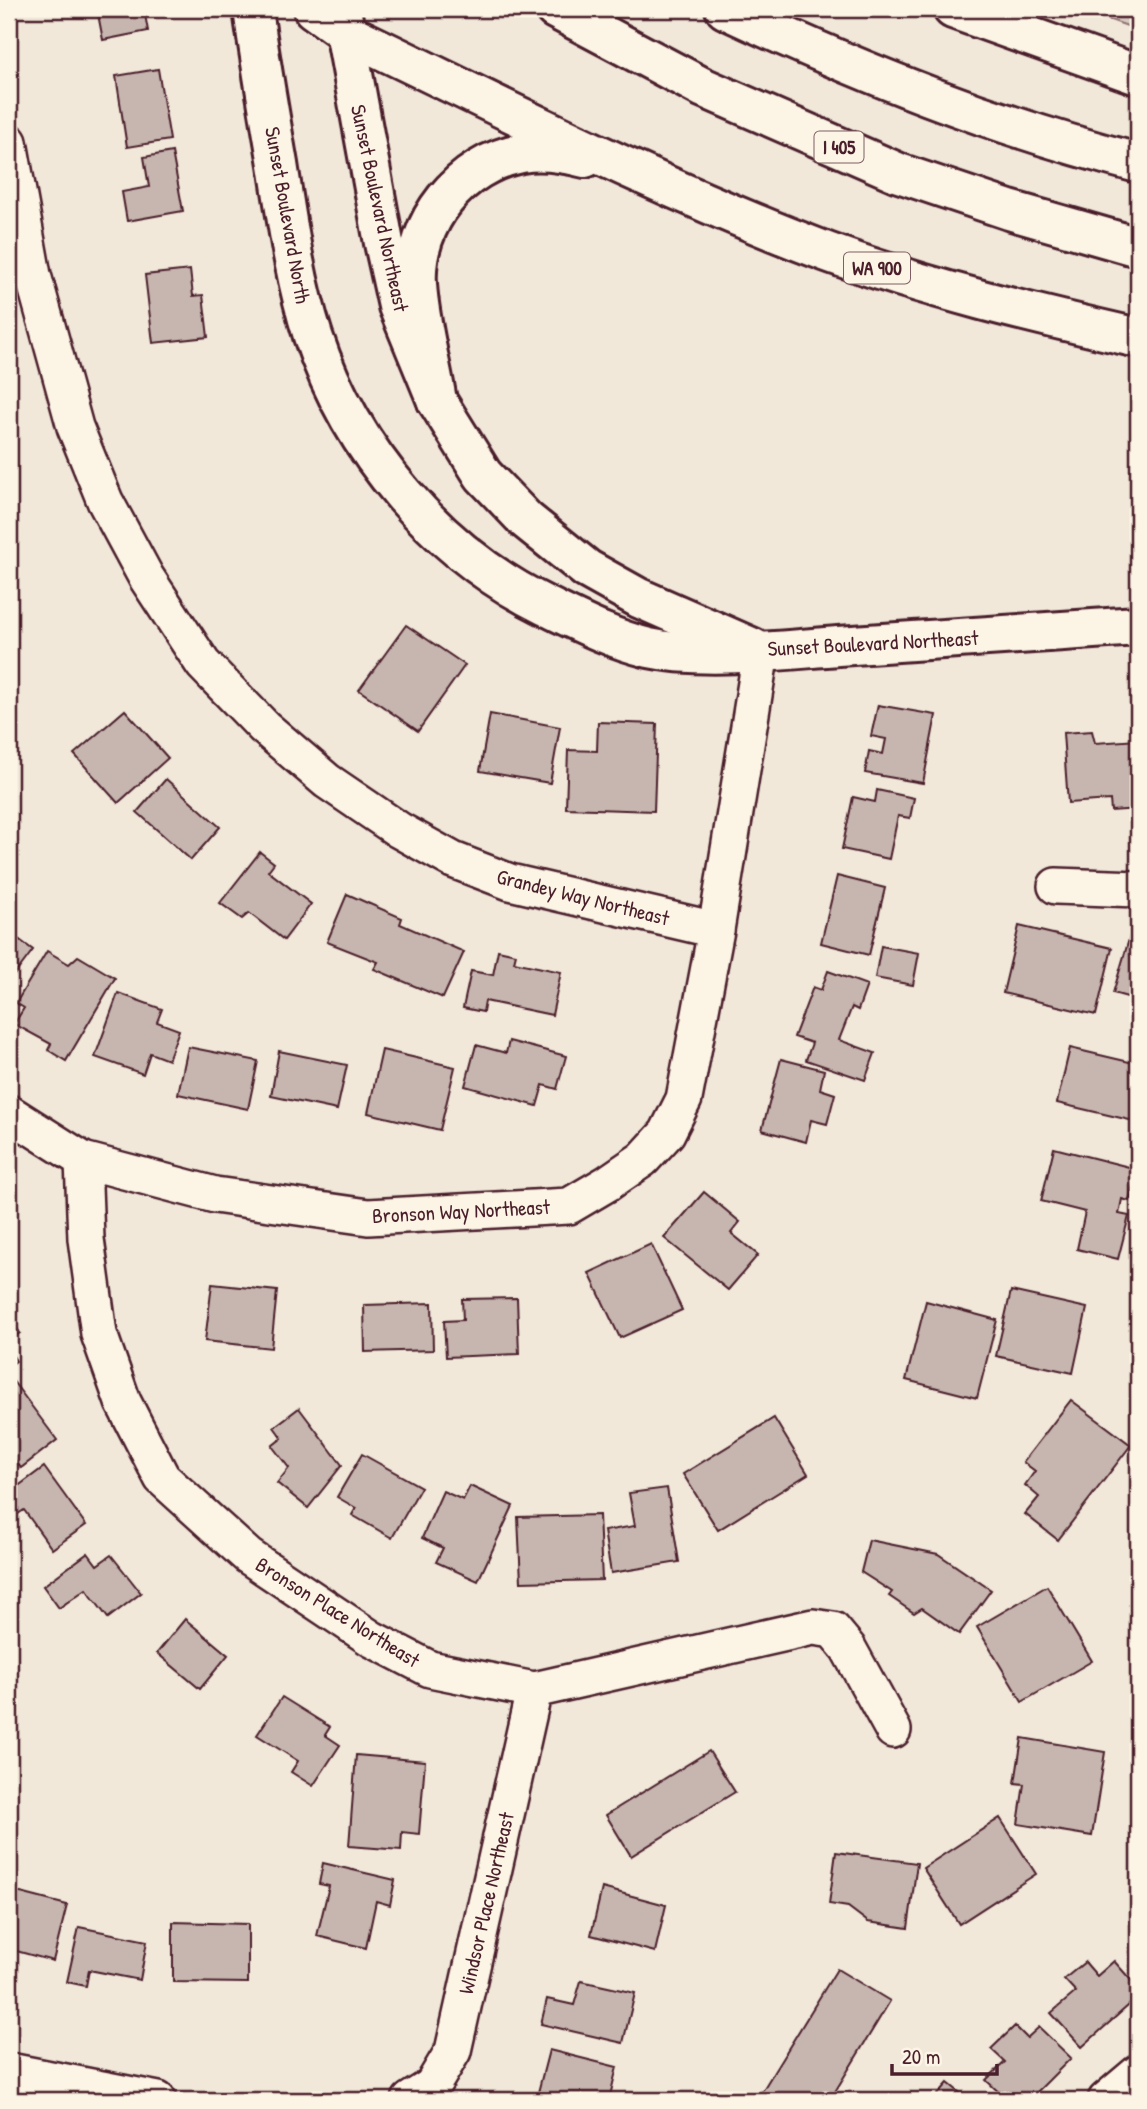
<svg xmlns="http://www.w3.org/2000/svg" width="1147" height="2109" viewBox="0 0 1147 2109" font-family="'Patrick Hand',sans-serif">
<style>
.green{fill:#d8cac0;stroke:#917476;stroke-width:2}
.building{fill:#c7b6af;stroke:#4a1f2b;stroke-width:2}
.lines{fill:none;stroke-linecap:round;stroke-linejoin:round}
.minor-casing{stroke:#4a1f2b;stroke-width:40}
.secondary-casing{stroke:#4a1f2b;stroke-width:44}
.motorway-casing{stroke:#4a1f2b;stroke-width:44}
.minor{stroke:#fcf5e5;stroke-width:35}
.secondary{stroke:#fcf5e5;stroke-width:38}
.motorway{stroke:#fcf5e5;stroke-width:38}
.labels{text-anchor:middle;dominant-baseline:central;stroke-width:6;stroke-linejoin:round;paint-order:stroke}
.shield{fill:#fcf5e5;stroke:#7f5f63;stroke-width:2}
.shield-label{font-size:19px;font-weight:bold;fill:#4a1f2b}
.street-label{font-size:21px;fill:#4a1f2b;stroke:#fcf5e5}
</style>
<rect width="100%" height="100%" fill="#f1e8da"/>
<filter id="ink" filterUnits="userSpaceOnUse"><feTurbulence type="fractalNoise" baseFrequency=".0143" numOctaves="2"/><feDisplacementMap in="SourceGraphic" scale="14" xChannelSelector="R" yChannelSelector="G"/><feConvolveMatrix kernelMatrix="1 2 1 2 8 2 1 2 1" color-interpolation-filters="sRGB"/></filter>
<g filter="url(#ink)">
<!-- green -->
<path class="green" d="M 1079,9 L 1138,9 L 1138,30 L 1136,29 Z"/>
<!-- building -->
<g class="building">
<path d="M 97,9 L 144,9 L 148,31 L 103,40 Z"/>
<path d="M 158,69 L 170,140 L 127,147 L 116,76 Z"/>
<path d="M 172,152 L 183,211 L 127,221 L 122,192 L 149,187 L 144,157 Z"/>
<path d="M 190,270 L 193,296 L 203,295 L 208,337 L 153,343 L 145,275 Z"/>
<path d="M 406,625 L 465,665 L 418,731 L 359,690 Z"/>
<path d="M 878,705 L 936,715 L 923,783 L 865,773 L 869,751 L 883,754 L 886,739 L 871,736 Z"/>
<path d="M 125,710 L 168,758 L 118,803 L 74,754 Z"/>
<path d="M 490,714 L 560,727 L 550,783 L 480,771 Z"/>
<path d="M 598,722 L 657,724 L 654,811 L 566,808 L 568,750 L 597,751 Z"/>
<path d="M 1092,731 L 1095,743 L 1138,740 L 1138,809 L 1111,811 L 1110,800 L 1068,803 L 1063,733 Z"/>
<path d="M 166,779 L 220,827 L 191,860 L 137,812 Z"/>
<path d="M 877,790 L 914,798 L 910,818 L 898,816 L 889,859 L 842,849 L 853,797 L 875,802 Z"/>
<path d="M 260,852 L 274,863 L 268,871 L 311,904 L 284,940 L 249,913 L 242,919 L 220,903 Z"/>
<path d="M 837,876 L 885,888 L 869,955 L 821,943 Z"/>
<path d="M 347,894 L 402,918 L 400,924 L 464,952 L 443,998 L 374,969 L 378,962 L 327,942 Z"/>
<path d="M 1019,926 L 1112,948 L 1096,1015 L 1003,993 Z"/>
<path d="M 1132,929 L 1138,931 L 1138,1000 L 1113,993 Z"/>
<path d="M 9,932 L 33,950 L 9,982 Z"/>
<path d="M 881,946 L 919,953 L 913,985 L 875,978 Z"/>
<path d="M 498,950 L 516,954 L 514,962 L 561,972 L 552,1015 L 485,1001 L 483,1012 L 463,1008 L 471,971 L 493,975 Z"/>
<path d="M 47,951 L 69,964 L 78,956 L 115,978 L 66,1061 L 48,1050 L 51,1044 L 14,1024 L 24,1008 L 16,1003 Z"/>
<path d="M 828,971 L 867,985 L 858,1010 L 852,1007 L 839,1040 L 875,1053 L 865,1080 L 806,1060 L 812,1043 L 794,1037 L 813,987 L 821,990 Z"/>
<path d="M 118,993 L 162,1009 L 157,1022 L 179,1030 L 168,1060 L 150,1053 L 143,1074 L 95,1057 Z"/>
<path d="M 509,1041 L 566,1056 L 557,1089 L 543,1085 L 537,1106 L 465,1086 L 476,1045 L 506,1053 Z"/>
<path d="M 188,1047 L 258,1061 L 248,1109 L 178,1094 Z"/>
<path d="M 1070,1048 L 1138,1064 L 1138,1122 L 1057,1103 Z"/>
<path d="M 382,1050 L 455,1067 L 440,1130 L 368,1113 Z"/>
<path d="M 279,1051 L 347,1065 L 337,1110 L 271,1096 Z"/>
<path d="M 781,1059 L 824,1070 L 820,1089 L 835,1094 L 827,1124 L 811,1120 L 806,1142 L 762,1130 Z"/>
<path d="M 1054,1148 L 1137,1169 L 1129,1201 L 1122,1199 L 1119,1214 L 1129,1216 L 1118,1259 L 1077,1249 L 1085,1212 L 1041,1201 Z"/>
<path d="M 704,1192 L 740,1222 L 731,1233 L 758,1255 L 728,1290 L 664,1238 Z"/>
<path d="M 651,1244 L 682,1310 L 620,1338 L 589,1273 Z"/>
<path d="M 212,1284 L 277,1291 L 271,1348 L 205,1341 Z"/>
<path d="M 1011,1291 L 1087,1308 L 1073,1373 L 996,1356 Z"/>
<path d="M 517,1298 L 519,1354 L 446,1357 L 444,1321 L 463,1320 L 462,1299 Z"/>
<path d="M 926,1301 L 997,1320 L 977,1398 L 906,1380 Z"/>
<path d="M 432,1303 L 433,1350 L 365,1352 L 364,1305 Z"/>
<path d="M 9,1316 L 20,1333 L 9,1340 Z"/>
<path d="M 9,1349 L 16,1361 L 9,1366 Z"/>
<path d="M 12,1380 L 57,1440 L 21,1468 L 9,1452 L 9,1382 Z"/>
<path d="M 1071,1400 L 1131,1445 L 1058,1540 L 1025,1514 L 1039,1497 L 1025,1485 L 1035,1471 L 1023,1462 Z"/>
<path d="M 299,1408 L 342,1465 L 308,1508 L 277,1483 L 289,1468 L 272,1446 L 282,1438 L 274,1427 Z"/>
<path d="M 774,1418 L 808,1474 L 718,1530 L 683,1474 Z"/>
<path d="M 362,1454 L 421,1487 L 392,1538 L 352,1515 L 356,1508 L 337,1497 Z"/>
<path d="M 44,1467 L 86,1525 L 52,1549 L 24,1510 L 15,1516 L 9,1508 L 9,1493 Z"/>
<path d="M 470,1486 L 513,1506 L 478,1581 L 436,1562 L 443,1548 L 422,1538 L 443,1491 L 463,1500 Z"/>
<path d="M 667,1488 L 679,1562 L 611,1573 L 604,1531 L 635,1526 L 629,1493 Z"/>
<path d="M 599,1515 L 602,1580 L 521,1582 L 518,1517 Z"/>
<path d="M 869,1540 L 938,1554 L 991,1590 L 959,1634 L 922,1608 L 914,1613 L 889,1596 L 892,1592 L 861,1572 Z"/>
<path d="M 88,1553 L 97,1565 L 111,1555 L 141,1593 L 108,1618 L 86,1589 L 59,1608 L 43,1586 Z"/>
<path d="M 1047,1586 L 1092,1661 L 1022,1702 L 977,1627 Z"/>
<path d="M 185,1619 L 228,1655 L 200,1689 L 157,1653 Z"/>
<path d="M 282,1697 L 330,1727 L 325,1735 L 340,1745 L 313,1786 L 291,1772 L 298,1761 L 257,1735 Z"/>
<path d="M 1022,1738 L 1105,1752 L 1092,1836 L 1018,1824 L 1024,1784 L 1015,1783 Z"/>
<path d="M 709,1751 L 735,1792 L 631,1856 L 606,1815 Z"/>
<path d="M 356,1755 L 425,1761 L 419,1834 L 402,1832 L 401,1850 L 349,1846 Z"/>
<path d="M 1000,1818 L 1036,1874 L 959,1924 L 923,1868 Z"/>
<path d="M 836,1852 L 917,1863 L 908,1928 L 868,1922 L 848,1907 L 829,1904 Z"/>
<path d="M 323,1863 L 395,1880 L 390,1905 L 376,1901 L 366,1948 L 317,1936 L 329,1886 L 319,1884 Z"/>
<path d="M 602,1888 L 666,1905 L 655,1952 L 591,1935 Z"/>
<path d="M 9,1890 L 67,1905 L 53,1961 L 9,1949 Z"/>
<path d="M 173,1922 L 248,1924 L 248,1983 L 173,1982 Z"/>
<path d="M 79,1927 L 147,1941 L 140,1980 L 89,1970 L 86,1986 L 67,1982 Z"/>
<path d="M 1114,1961 L 1138,1988 L 1138,1997 L 1082,2047 L 1051,2013 L 1076,1992 L 1064,1979 L 1085,1962 L 1097,1976 Z"/>
<path d="M 837,1969 L 890,2001 L 830,2100 L 774,2100 L 761,2093 Z"/>
<path d="M 581,1981 L 635,1993 L 623,2043 L 541,2024 L 547,1999 L 574,2005 Z"/>
<path d="M 1015,2026 L 1027,2038 L 1039,2027 L 1071,2058 L 1029,2100 L 1007,2100 L 986,2080 L 1005,2062 L 991,2049 Z"/>
<path d="M 549,2050 L 617,2067 L 609,2100 L 536,2100 Z"/>
<path d="M 948,2083 L 969,2100 L 933,2100 Z"/>
</g>
<g class="lines">
<defs>
<g id="minor">
<path d="M 9,142 L 33,275 L 75,427 L 105,501 L 146,577 L 203,664 L 264,727 L 327,781 L 399,830 L 453,860 L 510,882 L 716,930"/>
<path d="M 1056,886 L 1138,889"/>
<path d="M 9,1113 L 83,1160 L 215,1195 L 368,1217 L 569,1206 L 608,1183 L 643,1159 L 667,1133 L 684,1099 L 716,930 L 761,652"/>
<path d="M 83,1160 L 86,1239 L 99,1334 L 123,1402 L 162,1478 L 248,1556 L 372,1639 L 430,1669 L 534,1690 L 813,1627 L 833,1630 L 848,1648 L 893,1730"/>
<path d="M 9,2071 L 158,2100"/>
<path d="M 410,2100 L 432,2086 L 453,2051 L 534,1690"/>
<path d="M 1106,2100 L 1138,2073"/>
</g>
<g id="secondary">
<path d="M 253,9 C 260,61 269,112 278,164 C 287,222 295,280 313,336 C 351,451 438,553 546,606 C 579,622 614,640 649,648 C 704,660 782,650 838,646 C 938,640 1038,633 1138,626"/>
<path d="M 341,9 L 384,243 L 398,306 L 437,401 L 483,475 L 526,520 L 587,569 L 639,598 L 753,648"/>
</g>
<g id="motorway">
<path d="M 313,9 L 345,32 C 504,108 662,190 827,252 C 928,289 1033,314 1138,338"/>
<path d="M 555,9 L 702,87 L 899,173 L 1009,210 L 1138,247"/>
<path d="M 725,9 C 860,72 994,126 1138,163"/>
<path d="M 953,9 L 1138,75"/>
<path d="M 437,401 C 431,364 419,320 417,284 C 413,222 461,164 521,153 C 542,149 565,153 585,158"/>
</g>
</defs>
<!-- minor casing -->
<use href="#minor" class="minor-casing"/>
<!-- secondary casing -->
<use href="#secondary" class="secondary-casing"/>
<!-- motorway casing -->
<use href="#motorway" class="motorway-casing"/>
<!-- minor -->
<use href="#minor" class="minor"/>
<!-- secondary -->
<use href="#secondary" class="secondary"/>
<!-- motorway -->
<use href="#motorway" class="motorway"/>
</g>
</g>
<g class="labels">
<!-- shield labels -->
<g class="shield">
<rect x="814.5" y="131.5" width="49" height="31" rx="5"/>
<rect x="844" y="252.5" width="66" height="31" rx="5"/>
</g>
<g class="shield-label">
<text x="839" y="147">I 405</text>
<text x="877" y="268">WA 900</text>
</g>
<!-- street labels -->
<g class="street-label">
<text transform="translate(380 208) rotate(78)">Sunset Boulevard Northeast</text>
<text transform="translate(288 215) rotate(80)">Sunset Boulevard North</text>
<text transform="translate(873 643) rotate(-3)">Sunset Boulevard Northeast</text>
<text transform="translate(583 897) rotate(14)">Grandey Way Northeast</text>
<text transform="translate(461 1211) rotate(-3)">Bronson Way Northeast</text>
<text transform="translate(338 1612) rotate(32)">Bronson Place Northeast</text>
<text transform="translate(486 1903) rotate(-77)">Windsor Place Northeast</text>
</g>
</g>
<!-- margin -->
<rect width="1147" height="2109" fill="none" stroke="#fcf5e5" stroke-width="35"/>
<rect x="18" y="18" width="1112" height="2074" fill="none" stroke="#4a1f2b" stroke-width="2.5" filter="url(#ink)"/>
<!-- scale -->
<path d="M892 2064v10h105v-10" fill="none" stroke="#4a1f2b" stroke-width="3.5"/>
<text x="902" y="2064" font-size="21" fill="#4a1f2b" stroke="#fcf5e5" stroke-width="5" paint-order="stroke">20 m</text>
</svg>
